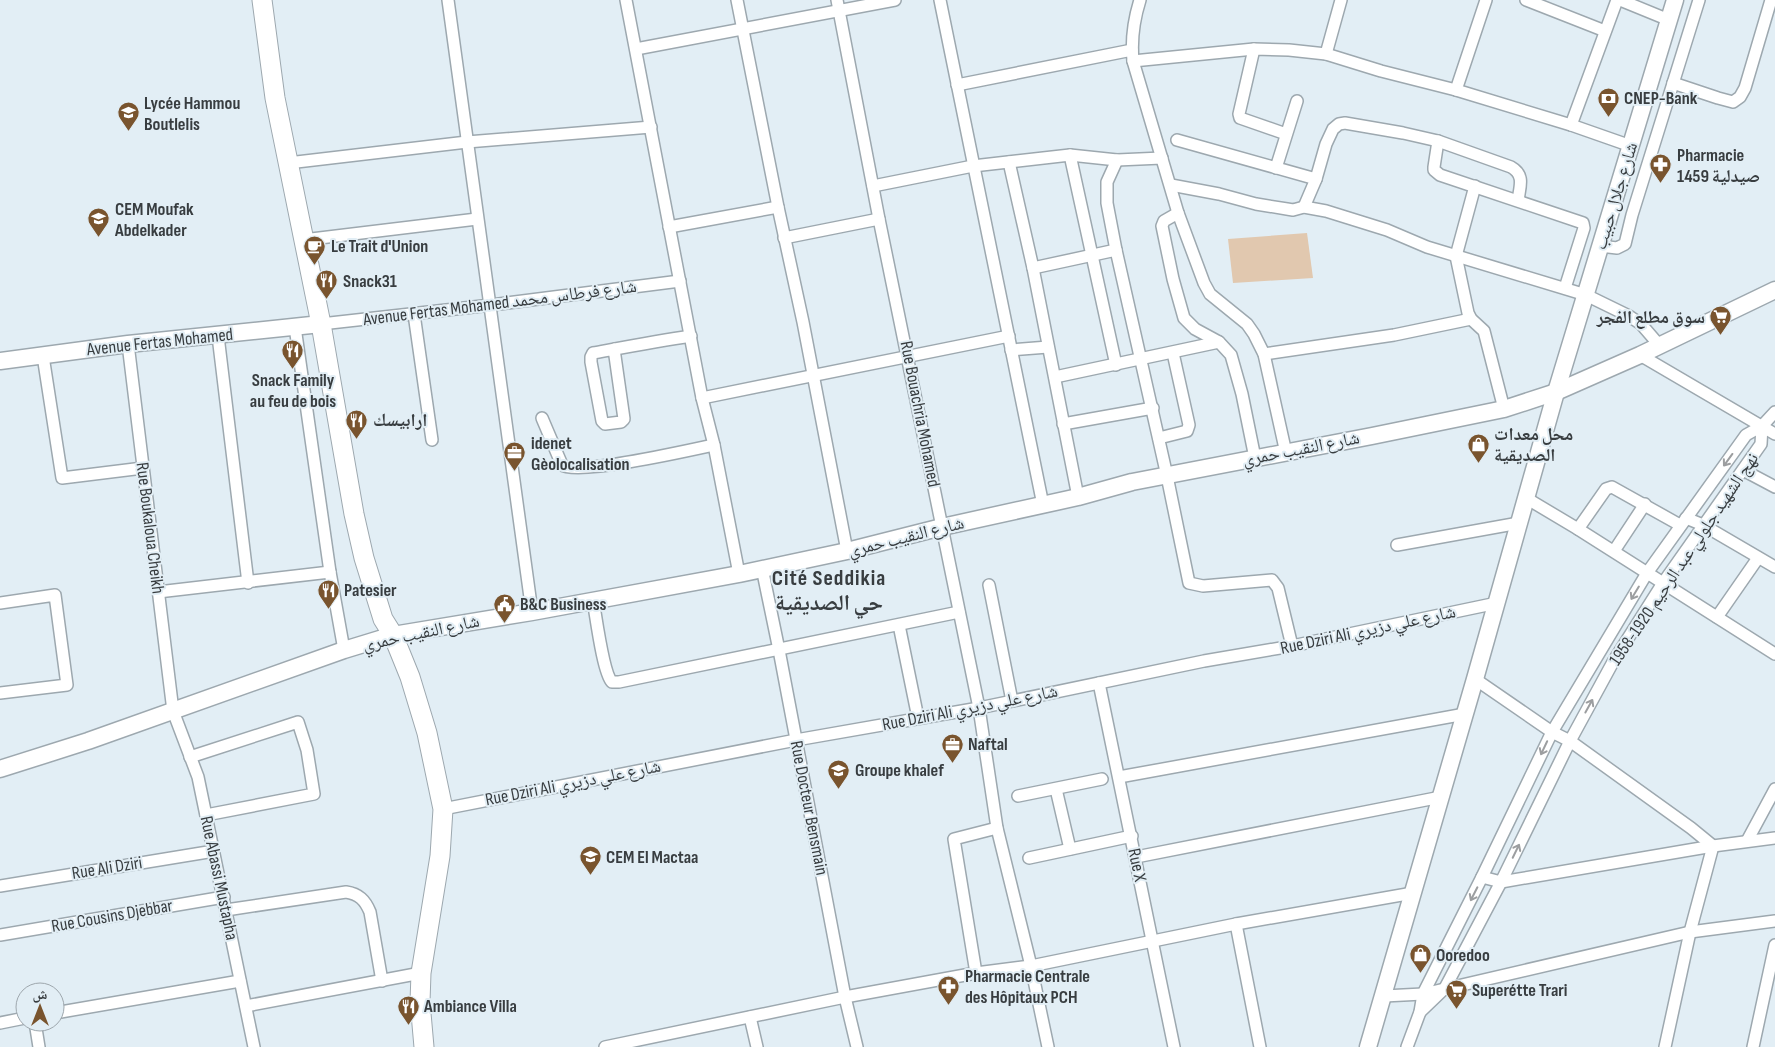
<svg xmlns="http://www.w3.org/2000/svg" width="1775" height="1047" viewBox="0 0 1775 1047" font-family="'Sofia Sans Condensed','Noto Naskh Arabic',sans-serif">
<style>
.green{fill:#e1c8af}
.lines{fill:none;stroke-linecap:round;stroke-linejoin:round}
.street-casing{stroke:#9da8af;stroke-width:14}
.secondary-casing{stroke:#9da8af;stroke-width:19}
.primary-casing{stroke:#9da8af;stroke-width:21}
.street{stroke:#fff;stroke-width:11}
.secondary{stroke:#fff;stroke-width:16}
.primary{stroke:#fff;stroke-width:19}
.oneway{stroke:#9c9ea0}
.labels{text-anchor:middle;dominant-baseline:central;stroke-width:4;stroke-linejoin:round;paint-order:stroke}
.poi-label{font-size:18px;font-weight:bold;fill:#383d40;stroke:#e2eef5;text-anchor:start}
.street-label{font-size:18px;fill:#383d40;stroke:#e2eef5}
.district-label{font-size:22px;font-weight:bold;letter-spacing:1px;fill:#383d40;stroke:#e2eef5}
</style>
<rect width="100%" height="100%" fill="#e2eef5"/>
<!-- green -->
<path class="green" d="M 1307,233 L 1313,278 L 1233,283 L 1228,239 Z"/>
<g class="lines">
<defs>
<g id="street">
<path d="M 448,0 L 532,612"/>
<path d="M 626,0 L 702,398 L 714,445 L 739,574"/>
<path d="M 737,0 L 778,207 L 803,322 L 847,551"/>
<path d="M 837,0 L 879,219 L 979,708 L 997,828 L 1031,966 L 1048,1047"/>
<path d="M 940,0 L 1043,505"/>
<path d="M 1140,0 C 1134,19 1131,40 1133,61 L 1178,213 L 1204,283 L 1210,294 L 1247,324 L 1254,334 L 1264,354 L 1286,453"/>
<path d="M 1526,0 L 1605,31"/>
<path d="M 1620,0 L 1669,20"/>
<path d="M 636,49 L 895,0"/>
<path d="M 1254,49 L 1239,114 L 1240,118 L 1286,134"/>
<path d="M 1326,54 L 1341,0"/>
<path d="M 1133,61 L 1254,49 L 1289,50 L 1326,54 L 1381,71 L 1456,90 L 1571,125 L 1631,146"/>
<path d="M 1673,83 L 1718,98 L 1733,102 L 1740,97 L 1745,88 L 1771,0"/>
<path d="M 957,85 L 1132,50"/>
<path d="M 1456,90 L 1486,0"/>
<path d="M 1571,125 L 1617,0"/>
<path d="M 1177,140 L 1316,179"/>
<path d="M 1438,141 L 1434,167 L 1434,170 L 1440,175 L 1583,223 L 1584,228 L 1565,288"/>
<path d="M 1070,155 L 1116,365"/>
<path d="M 1117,160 L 1107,182 L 1107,203 L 1116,250 L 1167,476 L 1189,583 L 1203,586 L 1272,580 L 1278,588 L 1292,646"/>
<path d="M 1009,162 L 1033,268 L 1078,497"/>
<path d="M 288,163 L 467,142 L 651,127"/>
<path d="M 1276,168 L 1297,101"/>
<path d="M 1171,185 L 1219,194 L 1256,204 L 1287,209 L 1293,210 L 1304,207 L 1326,211 L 1387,230 L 1427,247 L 1586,295 L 1629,316 L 1641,324 L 1660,346"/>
<path d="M 873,186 L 973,166 L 1070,155 L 1117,160 L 1162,158"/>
<path d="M 1475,186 L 1456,256 L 1468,313 L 1471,319 L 1484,331 L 1504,409"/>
<path d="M 1304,207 L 1316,179 L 1326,144 L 1333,129 L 1339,124 L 1345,123 L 1403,133 L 1438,141 L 1511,167 C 1525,175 1520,186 1518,200"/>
<path d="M 1178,213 L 1164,221 L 1162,226 L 1173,279 L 1184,318 L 1195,329 L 1219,342 L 1231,355 L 1242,394 L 1255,458"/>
<path d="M 669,227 L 778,207"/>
<path d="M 784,238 L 879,219"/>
<path d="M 303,240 L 477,219"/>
<path d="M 1600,246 L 1617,248 L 1625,244 L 1632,215 L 1699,0"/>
<path d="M 1033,268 L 1116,250"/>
<path d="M 414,314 L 432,440"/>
<path d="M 321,324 L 491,305 L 680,281"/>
<path d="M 295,327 L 330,572 L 344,650"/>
<path d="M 218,336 L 248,583"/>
<path d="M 128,344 L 173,711 L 198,777 L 254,1047"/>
<path d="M 614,349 L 624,419 L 621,422 L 605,424 L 602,421 L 591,362 L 591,357 L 593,353 C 626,347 658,341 691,336"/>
<path d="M 1011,350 L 1048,347"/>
<path d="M 1264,354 L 1394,335 L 1471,319"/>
<path d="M 1640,355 L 1775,434"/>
<path d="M 43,356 L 62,478 L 143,468"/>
<path d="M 1055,377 L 1219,342"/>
<path d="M 702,398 L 1009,336"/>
<path d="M 542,418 L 562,465 C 576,476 691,450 714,445"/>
<path d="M 1063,424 L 1153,408"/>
<path d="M 1159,438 L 1187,431 L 1189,425 L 1173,353"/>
<path d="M 1743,470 L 1775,487"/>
<path d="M 1526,498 L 1578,529 L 1775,654"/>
<path d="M 1686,518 L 1703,525 L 1775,567"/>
<path d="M 1578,529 L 1606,489 L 1612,487 L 1680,525"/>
<path d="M 1397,545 L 1519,523"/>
<path d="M 1614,551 L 1645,504"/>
<path d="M 762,568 L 779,650 L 845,997 L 857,1047"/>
<path d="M 989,585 L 1012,701"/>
<path d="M 158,592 L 330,572"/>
<path d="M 593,600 C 596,616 603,673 612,682 L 619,682 L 959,612"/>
<path d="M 0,603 L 55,595 L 67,685 L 0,693"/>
<path d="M 1717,617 L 1758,558"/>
<path d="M 899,625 L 918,718"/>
<path d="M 1475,679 L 1552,732 L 1570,741 L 1691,828 L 1713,846 L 1690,932 L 1665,1047"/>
<path d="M 1099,683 L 1174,1047"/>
<path d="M 190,757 L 298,722 L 307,750 L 314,794 L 206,815"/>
<path d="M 1119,777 L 1465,714"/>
<path d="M 1056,789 L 1070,849"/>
<path d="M 1018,796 L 1102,779"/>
<path d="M 443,809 L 796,740 L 979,708 L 1204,661 L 1292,646 L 1497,603"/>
<path d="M 1747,841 L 1775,789"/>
<path d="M 1136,857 L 1441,797"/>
<path d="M 1029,858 L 1132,836"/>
<path d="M 1482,877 L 1501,882 L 1713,846 L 1775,838"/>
<path d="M 0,886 L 214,851"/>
<path d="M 226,910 L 346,892 C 359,894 365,900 370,912 L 382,981"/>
<path d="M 1236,924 L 1260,1047"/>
<path d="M 0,935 L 224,897"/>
<path d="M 976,973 L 954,839 L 997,828"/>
<path d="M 1384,996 L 1423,994 L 1690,932 L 1775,921"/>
<path d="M 246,1006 L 421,973"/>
<path d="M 1420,1012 L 1445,988 L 1501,882 L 1570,741 L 1613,662 L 1663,583 L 1761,444 L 1762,426"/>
<path d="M 55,1013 L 240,981"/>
<path d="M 750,1017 L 757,1047"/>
<path d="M 35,1022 L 39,1047"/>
<path d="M 0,1023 L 25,1018"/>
<path d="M 605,1047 L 845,997 L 976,973 L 1031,966 L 1236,924 L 1413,893"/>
<path d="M 1407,1047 L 1420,1012 L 1423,994 L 1482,877 L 1552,732 L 1647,573 L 1746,435 L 1762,426 L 1775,412"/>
<path d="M 1753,1047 L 1775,945"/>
</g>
<g id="secondary">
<path d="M 0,361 L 128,344 L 321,324"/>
<path d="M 0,769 L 88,741 L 344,650 L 393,635 L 532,612 L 739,574 L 847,551 L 942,527 L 1078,497 L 1132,482 L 1372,436 L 1504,409 L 1556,392 L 1640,355 L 1775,290"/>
<path d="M 1368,1047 L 1475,679 L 1556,392 L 1675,0"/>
</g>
<path id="primary" d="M 262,0 L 275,98 L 321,324 L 354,514 L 364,558 L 383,619 L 393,635 L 410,677 L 427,733 L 443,809 L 440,856 L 421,973 L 420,1002 L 424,1047"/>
</defs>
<!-- street casing -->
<use href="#street" class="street-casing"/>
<!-- secondary casing -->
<use href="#secondary" class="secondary-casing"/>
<!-- primary casing -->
<use href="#primary" class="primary-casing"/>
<!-- street -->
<use href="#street" class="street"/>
<!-- secondary -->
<use href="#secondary" class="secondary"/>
<!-- primary -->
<use href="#primary" class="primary"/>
</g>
<!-- one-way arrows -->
<defs><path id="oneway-shaft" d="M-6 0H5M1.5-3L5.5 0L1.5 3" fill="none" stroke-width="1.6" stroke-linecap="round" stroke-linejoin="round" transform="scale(1.25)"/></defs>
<g class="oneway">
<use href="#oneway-shaft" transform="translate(1728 460) rotate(126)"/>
<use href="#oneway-shaft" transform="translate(1635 593) rotate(121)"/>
<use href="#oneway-shaft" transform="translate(1589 706) rotate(-61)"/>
<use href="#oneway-shaft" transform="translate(1544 748) rotate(115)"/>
<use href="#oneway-shaft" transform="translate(1516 851) rotate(-64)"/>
<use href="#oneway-shaft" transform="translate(1474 894) rotate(117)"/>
</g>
<!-- icons -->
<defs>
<symbol id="bank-pin" viewBox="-11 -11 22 30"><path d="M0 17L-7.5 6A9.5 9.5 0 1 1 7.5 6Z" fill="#79542e" stroke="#e2eef5"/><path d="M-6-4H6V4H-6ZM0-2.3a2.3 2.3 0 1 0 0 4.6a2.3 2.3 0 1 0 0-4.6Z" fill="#fff"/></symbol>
<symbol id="school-pin" viewBox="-11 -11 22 30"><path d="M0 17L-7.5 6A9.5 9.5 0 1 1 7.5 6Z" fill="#79542e" stroke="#e2eef5"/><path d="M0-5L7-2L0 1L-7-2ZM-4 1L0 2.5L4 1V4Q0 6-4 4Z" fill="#fff"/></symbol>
<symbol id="pharmacy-pin" viewBox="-11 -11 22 30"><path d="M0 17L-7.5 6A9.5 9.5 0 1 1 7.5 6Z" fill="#79542e" stroke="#e2eef5"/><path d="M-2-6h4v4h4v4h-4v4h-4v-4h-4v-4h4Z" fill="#fff"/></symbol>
<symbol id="cafe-pin" viewBox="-11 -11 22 30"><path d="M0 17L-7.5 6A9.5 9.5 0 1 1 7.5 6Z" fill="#79542e" stroke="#e2eef5"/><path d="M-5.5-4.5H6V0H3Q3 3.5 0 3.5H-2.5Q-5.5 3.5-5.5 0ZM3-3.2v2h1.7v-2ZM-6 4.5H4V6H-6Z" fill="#fff"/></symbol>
<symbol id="restaurant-pin" viewBox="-11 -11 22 30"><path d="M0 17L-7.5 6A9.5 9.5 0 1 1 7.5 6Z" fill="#79542e" stroke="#e2eef5"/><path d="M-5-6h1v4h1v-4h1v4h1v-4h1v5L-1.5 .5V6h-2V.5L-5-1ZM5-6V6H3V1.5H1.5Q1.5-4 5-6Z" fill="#fff"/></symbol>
<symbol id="supermarket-pin" viewBox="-11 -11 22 30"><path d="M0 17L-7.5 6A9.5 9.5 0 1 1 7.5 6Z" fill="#79542e" stroke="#e2eef5"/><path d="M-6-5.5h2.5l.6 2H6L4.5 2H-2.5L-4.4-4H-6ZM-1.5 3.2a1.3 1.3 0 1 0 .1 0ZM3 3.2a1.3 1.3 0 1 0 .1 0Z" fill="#fff"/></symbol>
<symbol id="shop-pin" viewBox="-11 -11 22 30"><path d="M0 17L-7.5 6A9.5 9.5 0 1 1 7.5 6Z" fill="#79542e" stroke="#e2eef5"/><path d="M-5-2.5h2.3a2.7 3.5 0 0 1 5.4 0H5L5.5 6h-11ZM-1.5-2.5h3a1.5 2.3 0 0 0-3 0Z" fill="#fff"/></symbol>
<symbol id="office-pin" viewBox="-11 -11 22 30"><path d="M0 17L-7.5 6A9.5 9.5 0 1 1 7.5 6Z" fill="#79542e" stroke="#e2eef5"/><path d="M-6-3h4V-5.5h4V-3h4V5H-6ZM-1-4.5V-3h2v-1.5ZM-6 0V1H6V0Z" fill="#fff"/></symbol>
<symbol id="civic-pin" viewBox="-11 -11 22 30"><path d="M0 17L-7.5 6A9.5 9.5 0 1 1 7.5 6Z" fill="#79542e" stroke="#e2eef5"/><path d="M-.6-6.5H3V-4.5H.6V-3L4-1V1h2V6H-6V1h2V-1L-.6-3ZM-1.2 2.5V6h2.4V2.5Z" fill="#fff"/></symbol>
</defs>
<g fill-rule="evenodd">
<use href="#bank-pin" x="1596" y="86" width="25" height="34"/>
<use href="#school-pin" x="116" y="100" width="25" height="34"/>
<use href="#pharmacy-pin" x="1648" y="152" width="25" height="34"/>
<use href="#school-pin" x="86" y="206" width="25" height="34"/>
<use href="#cafe-pin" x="302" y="234" width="25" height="34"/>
<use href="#restaurant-pin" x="314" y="268" width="25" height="34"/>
<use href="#supermarket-pin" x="1708" y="304" width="25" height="34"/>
<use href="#restaurant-pin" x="280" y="338" width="25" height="34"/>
<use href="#restaurant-pin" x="344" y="408" width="25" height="34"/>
<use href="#shop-pin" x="1466" y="432" width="25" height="34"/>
<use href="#office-pin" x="502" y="440" width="25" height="34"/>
<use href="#restaurant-pin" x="316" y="578" width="25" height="34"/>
<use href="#civic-pin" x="492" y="592" width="25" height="34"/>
<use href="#office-pin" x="940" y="732" width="25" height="34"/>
<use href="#school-pin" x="826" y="758" width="25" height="34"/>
<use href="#school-pin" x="578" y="844" width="25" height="34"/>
<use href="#shop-pin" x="1408" y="942" width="25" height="34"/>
<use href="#pharmacy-pin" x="936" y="974" width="25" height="34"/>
<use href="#supermarket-pin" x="1444" y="978" width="25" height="34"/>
<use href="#restaurant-pin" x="396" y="994" width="25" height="34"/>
</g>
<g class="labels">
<!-- poi labels -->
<g class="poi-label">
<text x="1624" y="98">CNEP-Bank</text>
<text x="144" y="103">Lycée Hammou<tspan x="144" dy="21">Boutlelis</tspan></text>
<text x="1677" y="155">Pharmacie<tspan x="1677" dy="21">1459 صيدلية</tspan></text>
<text x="115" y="209">CEM Moufak<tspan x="115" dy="21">Abdelkader</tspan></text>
<text x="331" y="246">Le Trait d'Union</text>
<text x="343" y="281">Snack31</text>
<text x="1705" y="317" text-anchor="end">سوق مطلع الفجر</text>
<text x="293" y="380" text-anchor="middle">Snack Family<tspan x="293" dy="21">au feu de bois</tspan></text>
<text x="373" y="420">ارابيسك</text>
<text x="1494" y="434">محل معدات<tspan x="1494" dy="21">الصديقية</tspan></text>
<text x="531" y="443">idenet<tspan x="531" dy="21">Gèolocalisation</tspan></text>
<text x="344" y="590">Patesier</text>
<text x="520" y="604">B&amp;C Business</text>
<text x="968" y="744">Naftal</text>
<text x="855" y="770">Groupe khalef</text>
<text x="606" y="857">CEM El Mactaa</text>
<text x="1436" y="955">Ooredoo</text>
<text x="965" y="976">Pharmacie Centrale<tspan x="965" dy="21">des Hôpitaux PCH</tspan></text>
<text x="1472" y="990">Superétte Trari</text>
<text x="424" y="1006">Ambiance Villa</text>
</g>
<!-- street labels -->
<g class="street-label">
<text transform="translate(1616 196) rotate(-73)">شارع جلال حبيب</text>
<text transform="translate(500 303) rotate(-7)">Avenue Fertas Mohamed شارع فرطاس محمد</text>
<text transform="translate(160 342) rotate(-6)">Avenue Fertas Mohamed</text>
<text transform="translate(920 414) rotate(79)">Rue Bouachria Mohamed</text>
<text transform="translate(1301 449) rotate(-11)">شارع النقيب حمري</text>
<text transform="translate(150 528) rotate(83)">Rue Boukaloua Cheikh</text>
<text transform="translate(906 537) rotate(-14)">شارع النقيب حمري</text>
<text transform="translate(1684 559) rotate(-56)">نهج الشهيد جلولي عبد الرحيم 1920-1958</text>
<text transform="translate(1368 630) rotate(-12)">Rue Dziri Ali شارع علي دزيري</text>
<text transform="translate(421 633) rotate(-12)">شارع النقيب حمري</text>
<text transform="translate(970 708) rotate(-11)">Rue Dziri Ali شارع علي دزيري</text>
<text transform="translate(573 783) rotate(-11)">Rue Dziri Ali شارع علي دزيري</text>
<text transform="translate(809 808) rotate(79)">Rue Docteur Bensmain</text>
<text transform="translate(1137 865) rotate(78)">Rue X</text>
<text transform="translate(107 868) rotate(-9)">Rue Ali Dziri</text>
<text transform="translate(219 878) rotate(78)">Rue Abassi Mustapha</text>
<text transform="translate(112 916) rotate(-10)">Rue Cousins Djebbar</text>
</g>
<!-- district labels -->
<g class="district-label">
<text x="829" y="578">Cité Seddikia<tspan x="829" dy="25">حي الصديقية</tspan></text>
</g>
</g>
<!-- north arrow -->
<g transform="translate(40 1007)"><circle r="24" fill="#e2eef5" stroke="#9ea7ad"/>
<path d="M0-4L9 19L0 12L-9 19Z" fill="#79542e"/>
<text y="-8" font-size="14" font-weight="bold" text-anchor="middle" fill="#383d40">ش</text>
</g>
</svg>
